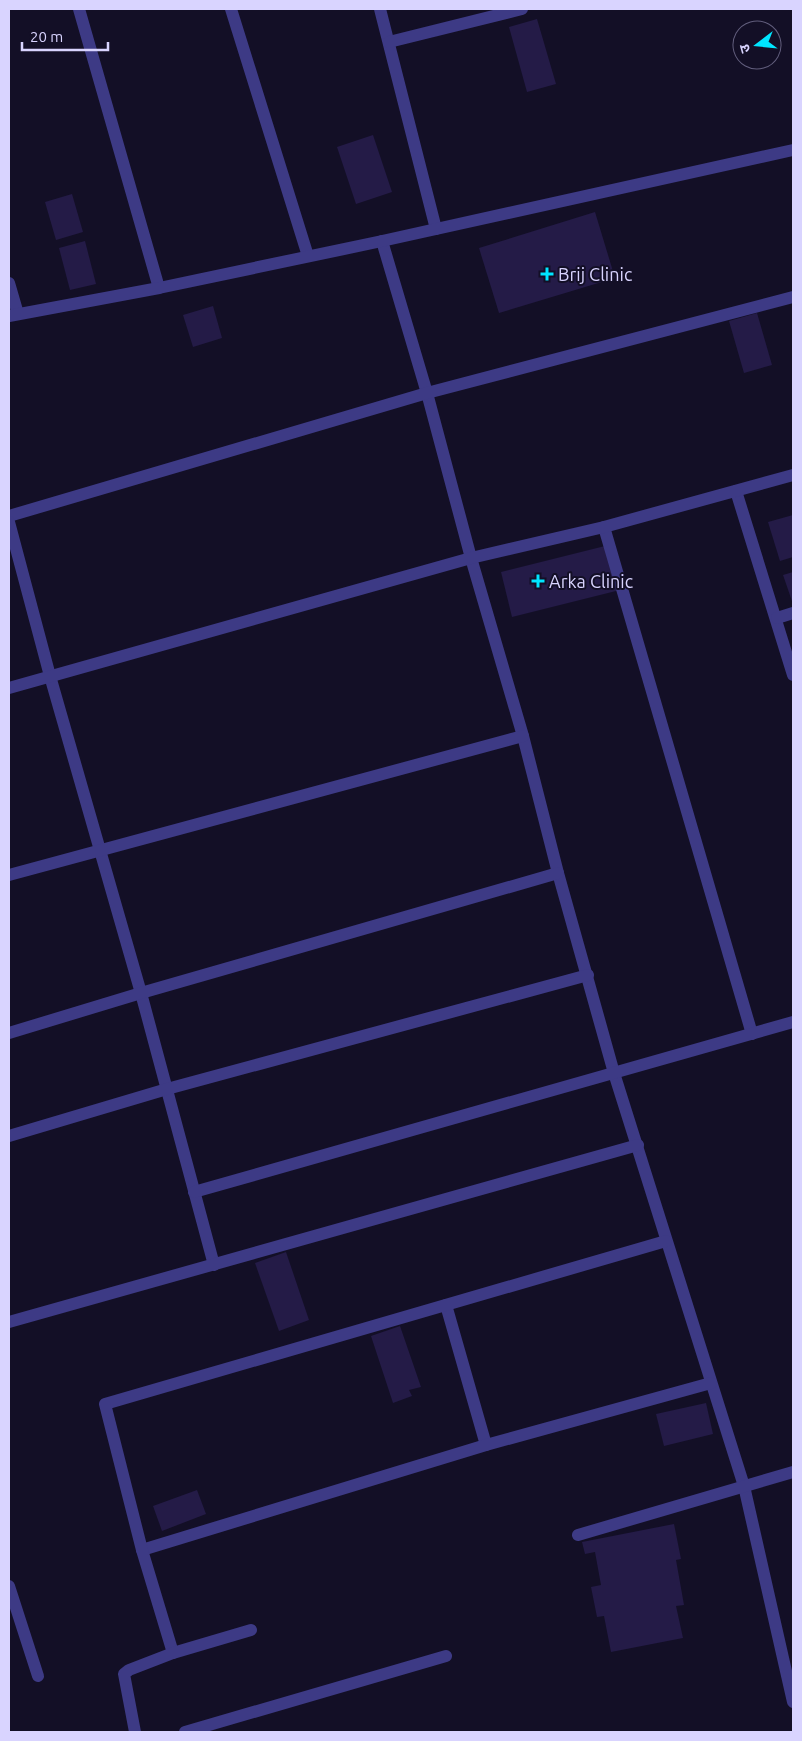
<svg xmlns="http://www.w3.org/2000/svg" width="802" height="1741" viewBox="0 0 802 1741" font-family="Ubuntu,'Noto Sans Devanagari',sans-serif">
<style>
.building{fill:#241b47}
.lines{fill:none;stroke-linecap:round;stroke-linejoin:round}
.minor{stroke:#3d3a85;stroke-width:12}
.poi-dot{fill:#00e5ff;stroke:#130f26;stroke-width:2}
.labels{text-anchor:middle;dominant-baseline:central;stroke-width:4;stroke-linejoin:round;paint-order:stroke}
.poi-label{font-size:18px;fill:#d9d4ff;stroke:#130f26;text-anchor:start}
</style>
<rect width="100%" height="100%" fill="#130f26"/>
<!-- building -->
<g class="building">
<path d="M 537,19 L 556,84 L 527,92 L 509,27 Z"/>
<path d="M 373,135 L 392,192 L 356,204 L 337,147 Z"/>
<path d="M 72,194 L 83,232 L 56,240 L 45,202 Z"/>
<path d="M 595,212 L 615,278 L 499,313 L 479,248 Z"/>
<path d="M 85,241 L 96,284 L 70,290 L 59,248 Z"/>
<path d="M 213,306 L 222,338 L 193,347 L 183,315 Z"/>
<path d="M 757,313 L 772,365 L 744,373 L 729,321 Z"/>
<path d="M 793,515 L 793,557 L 780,561 L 768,522 Z"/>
<path d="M 609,545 L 620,590 L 512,617 L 501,572 Z"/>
<path d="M 793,572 L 793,604 L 783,575 Z"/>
<path d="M 286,1252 L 309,1320 L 279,1331 L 255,1263 Z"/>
<path d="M 400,1326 L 421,1387 L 409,1390 L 412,1396 L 393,1403 L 371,1336 Z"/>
<path d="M 706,1403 L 713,1434 L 664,1446 L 656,1414 Z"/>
<path d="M 197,1490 L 206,1514 L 162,1531 L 153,1506 Z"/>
<path d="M 674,1524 L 681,1559 L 676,1560 L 684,1605 L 676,1606 L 683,1638 L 611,1652 L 604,1616 L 597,1617 L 591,1587 L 601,1585 L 595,1552 L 585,1554 L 582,1542 Z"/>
</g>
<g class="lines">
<!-- minor -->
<g class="minor">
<path d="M 79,9 L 159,288"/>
<path d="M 231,9 L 308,256"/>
<path d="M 380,9 L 436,229"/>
<path d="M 389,42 L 522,9"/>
<path d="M 382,241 L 427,393 L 471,558 L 523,736 L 558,873 L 614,1073 L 744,1486 L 793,1702"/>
<path d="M 9,283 L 18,314"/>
<path d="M 9,316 L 159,288 L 382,241 L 793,150"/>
<path d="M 736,491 L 793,675"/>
<path d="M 9,516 L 427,393 L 793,297"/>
<path d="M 9,522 L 50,676 L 141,993 L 214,1265"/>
<path d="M 604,527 L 752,1034"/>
<path d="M 777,618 L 793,613"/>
<path d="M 9,688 L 471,558 L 604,527 L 793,475"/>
<path d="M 9,875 L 523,736"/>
<path d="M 9,1033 L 141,993 L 558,873"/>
<path d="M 9,1136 L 167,1089 L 588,975"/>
<path d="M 194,1192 L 793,1022"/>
<path d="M 446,1305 L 486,1445"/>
<path d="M 9,1322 L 638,1145"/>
<path d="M 578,1535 L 793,1472"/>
<path d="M 142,1550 L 486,1445 L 711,1383"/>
<path d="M 9,1586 L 38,1676"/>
<path d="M 173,1653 L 142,1550 L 105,1404 L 666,1241"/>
<path d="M 135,1732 L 124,1674 L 129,1670 L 173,1653 L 251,1630"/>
<path d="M 185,1732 L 446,1656"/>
</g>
</g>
<!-- markers -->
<g class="poi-dot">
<path d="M544.5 266.5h5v5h5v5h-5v5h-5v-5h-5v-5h5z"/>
<path d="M535.5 573.5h5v5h5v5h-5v5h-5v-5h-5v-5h5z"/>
</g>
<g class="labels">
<!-- poi labels -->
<g class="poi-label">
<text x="558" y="274">Brij Clinic</text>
<text x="549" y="581">Arka Clinic</text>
</g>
</g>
<!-- border -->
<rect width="802" height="1741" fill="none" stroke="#d9d4ff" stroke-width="20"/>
<!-- north arrow -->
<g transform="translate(757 45) rotate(254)"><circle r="24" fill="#130f26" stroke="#625e7d"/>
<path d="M0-4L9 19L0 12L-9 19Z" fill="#00e5ff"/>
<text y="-8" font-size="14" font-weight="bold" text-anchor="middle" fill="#d9d4ff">उ</text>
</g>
<!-- scale -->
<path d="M22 42v8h86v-8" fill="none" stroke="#d9d4ff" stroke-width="2.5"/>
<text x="30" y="42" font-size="15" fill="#d9d4ff" stroke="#130f26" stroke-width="4" paint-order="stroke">20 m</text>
</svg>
